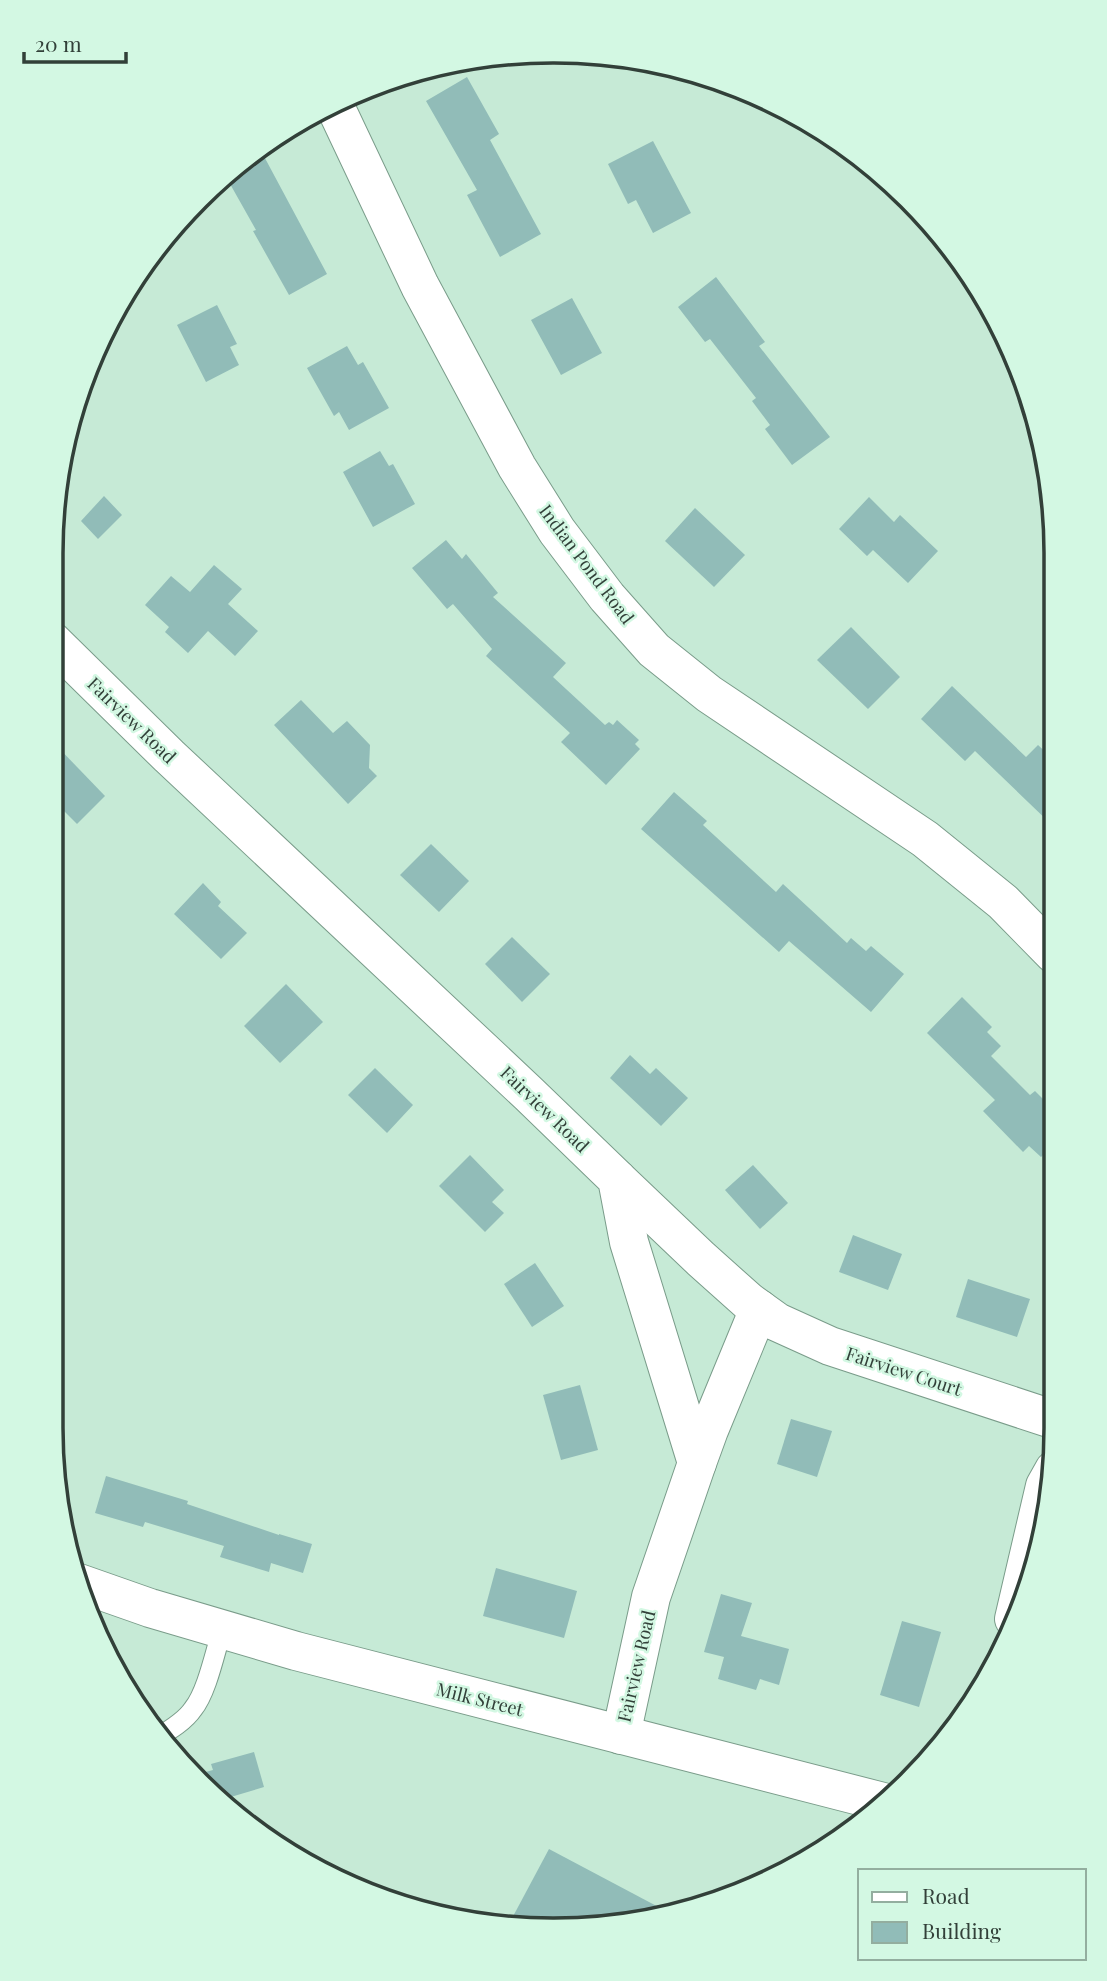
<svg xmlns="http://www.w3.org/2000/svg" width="1107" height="1981" viewBox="0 0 1107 1981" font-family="'Playfair Display',serif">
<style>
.building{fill:#91bcb8}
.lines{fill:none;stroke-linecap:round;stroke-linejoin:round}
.service-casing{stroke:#7a9c8a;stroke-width:21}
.minor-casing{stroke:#7a9c8a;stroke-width:40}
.secondary-casing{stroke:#7a9c8a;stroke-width:40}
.service{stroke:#fff;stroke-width:19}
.minor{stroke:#fff;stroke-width:38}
.secondary{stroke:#fff;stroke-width:38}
.labels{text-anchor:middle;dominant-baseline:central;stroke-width:5;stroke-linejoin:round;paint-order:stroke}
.street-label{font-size:18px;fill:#324039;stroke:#d3f8e3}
.rim{fill:none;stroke:#324039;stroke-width:3.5}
</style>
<rect width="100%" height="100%" fill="#c6ead6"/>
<!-- building -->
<g class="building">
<path d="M 467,77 L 499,134 L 490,140 L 541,234 L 500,257 L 467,195 L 477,190 L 426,101 Z"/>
<path d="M 653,141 L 691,213 L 653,233 L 636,200 L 628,204 L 608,164 Z"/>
<path d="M 259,147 L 327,274 L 289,295 L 253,231 L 256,230 L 225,175 L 247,155 Z"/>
<path d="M 716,277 L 765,342 L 759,346 L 830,437 L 792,465 L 765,429 L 770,425 L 752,401 L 756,398 L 710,339 L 705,342 L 678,307 Z"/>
<path d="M 572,298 L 602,353 L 561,375 L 531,320 Z"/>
<path d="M 217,305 L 237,344 L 230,347 L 239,365 L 206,382 L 177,325 Z"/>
<path d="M 347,346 L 358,365 L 363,362 L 389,408 L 349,430 L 339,412 L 334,416 L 307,368 Z"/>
<path d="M 380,451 L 389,466 L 393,464 L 415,504 L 373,527 L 343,472 Z"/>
<path d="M 104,496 L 122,515 L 98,539 L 81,521 Z"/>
<path d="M 869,497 L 894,522 L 900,515 L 938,551 L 908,583 L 873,550 L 867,556 L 839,529 Z"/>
<path d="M 695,508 L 745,555 L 714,587 L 665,541 Z"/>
<path d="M 446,540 L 462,559 L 466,554 L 498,593 L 493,597 L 566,663 L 553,677 L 605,725 L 609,722 L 613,725 L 617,720 L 639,740 L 635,744 L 640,749 L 606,785 L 561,742 L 570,733 L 486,656 L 492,649 L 453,604 L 447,609 L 412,568 Z"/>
<path d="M 214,565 L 242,589 L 228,604 L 258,631 L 235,656 L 208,631 L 188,653 L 165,632 L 169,627 L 145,605 L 171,576 L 190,592 Z"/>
<path d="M 851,627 L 900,677 L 868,709 L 817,660 Z"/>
<path d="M 952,686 L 1026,757 L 1038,745 L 1053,759 L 1053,826 L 975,751 L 965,761 L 921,719 Z"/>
<path d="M 301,700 L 333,733 L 347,721 L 370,745 L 369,768 L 377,776 L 348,804 L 274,725 Z"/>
<path d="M 52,741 L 105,796 L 77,824 L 51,798 Z"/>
<path d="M 674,792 L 707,821 L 703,825 L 776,892 L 783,884 L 847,943 L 851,938 L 866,951 L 871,946 L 904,974 L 871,1012 L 789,941 L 779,952 L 641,829 Z"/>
<path d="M 431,844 L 469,881 L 439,912 L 400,875 Z"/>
<path d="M 203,883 L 221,902 L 218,906 L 247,933 L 221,959 L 174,914 Z"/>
<path d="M 512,937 L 550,974 L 522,1002 L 485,964 Z"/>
<path d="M 286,984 L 323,1022 L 280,1063 L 244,1026 Z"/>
<path d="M 962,997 L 992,1027 L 987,1032 L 1001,1046 L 991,1056 L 1030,1095 L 1035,1091 L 1054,1110 L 1054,1144 L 1041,1157 L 1029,1146 L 1023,1152 L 983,1111 L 995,1100 L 927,1033 Z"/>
<path d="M 630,1055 L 650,1074 L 656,1068 L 688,1098 L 661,1126 L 610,1078 Z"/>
<path d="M 375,1068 L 413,1105 L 387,1133 L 348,1095 Z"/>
<path d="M 470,1155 L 504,1190 L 492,1202 L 504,1213 L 485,1232 L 439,1186 Z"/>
<path d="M 753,1165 L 788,1203 L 760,1229 L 725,1190 Z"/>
<path d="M 853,1235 L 902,1254 L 888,1290 L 839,1272 Z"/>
<path d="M 535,1263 L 564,1306 L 532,1327 L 504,1284 Z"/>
<path d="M 968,1279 L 1030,1299 L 1017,1337 L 956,1317 Z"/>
<path d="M 580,1385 L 598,1450 L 561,1460 L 543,1395 Z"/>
<path d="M 791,1419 L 832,1431 L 817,1477 L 777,1464 Z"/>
<path d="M 106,1476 L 188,1501 L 187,1504 L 279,1535 L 279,1534 L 312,1544 L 303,1573 L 271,1563 L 269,1572 L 220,1557 L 224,1546 L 145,1522 L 143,1527 L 95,1513 Z"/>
<path d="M 496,1568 L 577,1591 L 564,1638 L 483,1616 Z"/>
<path d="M 721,1594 L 752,1603 L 741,1636 L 789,1649 L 779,1685 L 760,1679 L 756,1690 L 718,1679 L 724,1657 L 704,1652 Z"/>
<path d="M 902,1621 L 941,1632 L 919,1707 L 880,1695 Z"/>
<path d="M 254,1752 L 264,1787 L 224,1799 L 198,1774 L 213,1770 L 211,1764 Z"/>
<path d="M 549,1849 L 666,1911 L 587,1929 L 510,1922 Z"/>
</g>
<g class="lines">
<defs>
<path id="service" d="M 158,1737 C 170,1730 185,1721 193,1709 C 207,1692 215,1652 222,1630"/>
<g id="minor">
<path d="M 333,102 L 420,286 L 517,467 L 557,531 L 607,597 L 654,650 L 709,694 L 925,839 L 1003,902 L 1054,954"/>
<path d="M 52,641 L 169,756 L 529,1094 L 617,1179 L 629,1242 L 697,1463 L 651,1597 L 621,1735"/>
<path d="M 617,1179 L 701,1259 L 748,1301 L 777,1322 L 830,1346 L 1055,1420"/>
<path d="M 697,1463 L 709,1430 L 759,1309"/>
<path d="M 1014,1619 L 1045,1486 L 1054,1470"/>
</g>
<path id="secondary" d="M 76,1582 L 150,1608 L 296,1651 L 887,1803"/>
</defs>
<!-- service casing -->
<use href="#service" class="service-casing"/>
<!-- minor casing -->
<use href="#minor" class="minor-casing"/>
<!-- secondary casing -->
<use href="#secondary" class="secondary-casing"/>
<!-- service -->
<use href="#service" class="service"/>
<!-- minor -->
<use href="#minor" class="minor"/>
<!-- secondary -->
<use href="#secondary" class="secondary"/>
</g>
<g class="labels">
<!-- street labels -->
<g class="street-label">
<text transform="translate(587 564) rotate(53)">Indian Pond Road</text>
<text transform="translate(132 720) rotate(44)">Fairview Road</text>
<text transform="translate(545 1109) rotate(44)">Fairview Road</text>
<text transform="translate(904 1371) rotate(18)">Fairview Court</text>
<text transform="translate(636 1666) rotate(-77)">Fairview Road</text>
<text transform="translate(480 1699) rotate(14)">Milk Street</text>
</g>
</g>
<!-- crop -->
<path d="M0 0H1107V1981H0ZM553 63H554A490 490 0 0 1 1044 553V1428A490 490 0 0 1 554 1918H553A490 490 0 0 1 63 1428V553A490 490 0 0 1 553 63Z" fill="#d3f8e3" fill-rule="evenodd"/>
<path class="rim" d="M553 63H554A490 490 0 0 1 1044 553V1428A490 490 0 0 1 554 1918H553A490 490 0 0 1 63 1428V553A490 490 0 0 1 553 63Z"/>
<!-- legend -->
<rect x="858" y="1869" width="228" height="91" fill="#d3f8e3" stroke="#93ae9f" stroke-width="2"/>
<rect x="872" y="1892" width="35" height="10" fill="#ffffff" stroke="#93ae9f" stroke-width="2"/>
<text x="922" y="1904" font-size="21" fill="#324039">Road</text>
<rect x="872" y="1922" width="35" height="21" fill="#91bcb8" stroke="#93ae9f" stroke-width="2"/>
<text x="922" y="1939" font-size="21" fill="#324039">Building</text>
<!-- scale -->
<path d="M24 52v10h102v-10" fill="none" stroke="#324039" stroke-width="3.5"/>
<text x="35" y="52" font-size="21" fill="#324039" stroke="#d3f8e3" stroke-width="5" paint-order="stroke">20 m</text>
</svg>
